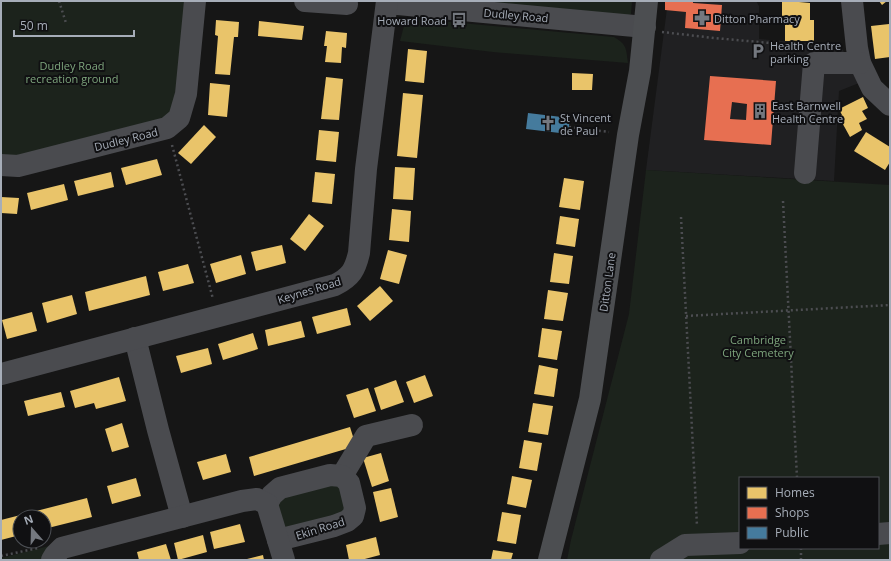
<svg xmlns="http://www.w3.org/2000/svg" width="891" height="561" viewBox="0 0 891 561" font-family="'Open Sans',sans-serif">
<style>
.built{fill:#202022}
.green{fill:#1c231c;fill-rule:evenodd}
.homes{fill:#e9c46a}
.shops{fill:#e76f51;fill-rule:evenodd}
.public{fill:#457b9d}
.lines{fill:none;stroke-linecap:round;stroke-linejoin:round}
.path{stroke:#4c4d51;stroke-width:2.5;stroke-dasharray:2 3;stroke-linecap:butt}
.minor{stroke:#4a4b4f;stroke-width:22}
.major{stroke:#4c4e51;stroke-width:22}
.labels{text-anchor:middle;dominant-baseline:central;stroke-width:4;stroke-linejoin:round;paint-order:stroke}
.street-label{font-size:11px;fill:#a6adb8;stroke:#101012}
.poi-label{font-size:11px;fill:#a6adb8;stroke:#101012;text-anchor:start}
.park-label{font-size:11px;fill:#7da47c;stroke:#101012}
</style>
<rect width="100%" height="100%" fill="#161616"/>
<!-- built -->
<path class="built" d="M 668,1 L 756,1 L 759,6 L 759,39 L 841,46 L 859,83 L 839,91 L 834,181 L 646,170 Z"/>
<!-- green -->
<g class="green">
<path d="M 1,1 L 185,1 L 177,101 L 168,118 L 9,160 L 1,157 Z"/>
<path d="M 434,1 L 632,1 L 631,14 L 623,18 Z"/>
<path d="M 406,18 L 614,37 C 627,45 626,48 628,63 L 493,52 L 400,41 Z"/>
<path d="M 646,170 L 890,185 L 890,560 L 567,560 L 571,540 L 629,314 ZM 740,478 L 878,478 L 878,548 L 740,548 Z"/>
<path d="M 333,482 L 344,488 L 350,509 L 293,533 L 283,527 L 277,503 L 282,497 Z"/>
<path d="M 57,544 L 46,560 L 1,560 L 1,558 Z"/>
</g>
<!-- homes -->
<g class="homes">
<path d="M 782,1 L 799,1 L 799,2 L 810,3 L 810,20 L 814,20 L 814,41 L 785,41 L 785,20 L 782,20 Z"/>
<path d="M 879,1 L 887,1 L 882,5 Z"/>
<path d="M 216,20 L 239,22 L 238,37 L 234,37 L 230,75 L 215,74 L 218,36 L 215,35 Z"/>
<path d="M 259,21 L 304,26 L 302,40 L 258,36 Z"/>
<path d="M 889,24 L 890,34 L 890,57 L 875,59 L 871,26 Z"/>
<path d="M 326,31 L 347,33 L 346,48 L 342,47 L 341,63 L 325,62 L 327,46 L 324,46 Z"/>
<path d="M 408,49 L 427,51 L 424,83 L 405,81 Z"/>
<path d="M 572,73 L 593,74 L 592,90 L 572,90 Z"/>
<path d="M 326,77 L 343,79 L 339,120 L 321,119 Z"/>
<path d="M 210,83 L 230,85 L 227,117 L 208,115 Z"/>
<path d="M 403,93 L 423,95 L 417,158 L 397,156 Z"/>
<path d="M 863,97 L 868,108 L 862,111 L 867,119 L 859,123 L 862,130 L 850,137 L 839,117 L 842,115 L 839,109 Z"/>
<path d="M 204,125 L 216,137 L 191,164 L 178,153 Z"/>
<path d="M 319,130 L 339,132 L 336,162 L 316,160 Z"/>
<path d="M 866,132 L 890,147 L 890,162 L 885,170 L 854,151 Z"/>
<path d="M 157,159 L 162,175 L 126,185 L 121,168 Z"/>
<path d="M 395,167 L 415,168 L 413,200 L 393,199 Z"/>
<path d="M 111,172 L 114,187 L 78,196 L 74,181 Z"/>
<path d="M 315,172 L 335,174 L 332,204 L 312,202 Z"/>
<path d="M 564,178 L 584,181 L 580,210 L 559,207 Z"/>
<path d="M 64,184 L 68,200 L 31,210 L 27,193 Z"/>
<path d="M 1,197 L 19,198 L 17,214 L 1,213 Z"/>
<path d="M 392,209 L 411,211 L 409,242 L 389,240 Z"/>
<path d="M 309,214 L 324,226 L 305,251 L 290,239 Z"/>
<path d="M 560,216 L 579,219 L 575,247 L 556,244 Z"/>
<path d="M 282,245 L 286,263 L 256,271 L 251,252 Z"/>
<path d="M 388,250 L 407,255 L 399,284 L 380,279 Z"/>
<path d="M 554,253 L 573,256 L 569,284 L 550,282 Z"/>
<path d="M 241,255 L 246,274 L 216,283 L 210,264 Z"/>
<path d="M 188,264 L 194,283 L 163,291 L 158,272 Z"/>
<path d="M 146,276 L 150,295 L 89,311 L 85,292 Z"/>
<path d="M 380,286 L 393,301 L 370,321 L 357,306 Z"/>
<path d="M 548,290 L 568,293 L 563,321 L 544,319 Z"/>
<path d="M 72,295 L 77,314 L 47,323 L 42,303 Z"/>
<path d="M 347,308 L 351,325 L 317,334 L 312,317 Z"/>
<path d="M 32,312 L 37,331 L 7,339 L 2,320 Z"/>
<path d="M 301,321 L 305,337 L 268,346 L 265,330 Z"/>
<path d="M 542,328 L 562,331 L 557,360 L 538,357 Z"/>
<path d="M 253,333 L 258,349 L 223,360 L 218,344 Z"/>
<path d="M 208,348 L 212,364 L 181,373 L 176,356 Z"/>
<path d="M 539,365 L 558,369 L 554,397 L 534,394 Z"/>
<path d="M 425,375 L 433,396 L 414,403 L 406,382 Z"/>
<path d="M 119,377 L 126,401 L 96,409 L 94,403 L 75,408 L 70,391 Z"/>
<path d="M 396,380 L 404,402 L 381,410 L 374,388 Z"/>
<path d="M 368,388 L 376,411 L 354,418 L 346,395 Z"/>
<path d="M 61,392 L 65,407 L 28,416 L 24,401 Z"/>
<path d="M 533,403 L 553,406 L 548,435 L 528,432 Z"/>
<path d="M 122,423 L 129,447 L 112,452 L 105,429 Z"/>
<path d="M 350,427 L 356,446 L 254,476 L 249,457 Z"/>
<path d="M 524,440 L 542,443 L 537,471 L 519,468 Z"/>
<path d="M 381,453 L 389,481 L 372,487 L 363,458 Z"/>
<path d="M 226,454 L 231,472 L 203,480 L 197,462 Z"/>
<path d="M 512,476 L 532,480 L 526,508 L 507,504 Z"/>
<path d="M 136,478 L 141,496 L 112,504 L 107,486 Z"/>
<path d="M 391,488 L 398,517 L 380,522 L 373,492 Z"/>
<path d="M 87,498 L 92,517 L 44,529 L 44,517 L 20,517 L 20,535 L 1,540 L 1,520 Z"/>
<path d="M 502,512 L 521,515 L 516,544 L 497,541 Z"/>
<path d="M 240,524 L 245,542 L 214,549 L 210,532 Z"/>
<path d="M 203,535 L 207,552 L 178,560 L 174,543 Z"/>
<path d="M 376,537 L 380,555 L 361,560 L 349,560 L 346,545 Z"/>
<path d="M 166,544 L 171,560 L 139,560 L 137,552 Z"/>
<path d="M 493,550 L 513,553 L 511,560 L 491,560 Z"/>
<path d="M 263,555 L 264,560 L 247,560 L 247,559 Z"/>
</g>
<!-- shops -->
<g class="shops">
<path d="M 665,1 L 693,1 L 693,3 L 722,5 L 720,31 L 685,28 L 686,12 L 665,10 Z"/>
<path d="M 710,76 L 776,81 L 771,145 L 704,140 ZM 732,102 L 747,104 L 746,120 L 730,119 Z"/>
</g>
<!-- public -->
<path class="public" d="M 528,113 L 570,118 L 568,134 L 526,129 Z"/>
<g class="lines">
<!-- path -->
<g class="path">
<path d="M 59,1 L 66,23"/>
<path d="M 662,32 L 714,38 L 804,46"/>
<path d="M 569,127 L 609,132"/>
<path d="M 172,145 L 213,299"/>
<path d="M 783,201 L 797,478"/>
<path d="M 681,217 L 697,526"/>
<path d="M 686,316 L 890,305"/>
<path d="M 801,548 L 801,560"/>
<path d="M 1,556 L 38,548"/>
</g>
<!-- minor -->
<g class="minor">
<path d="M 305,1 L 347,4"/>
<path d="M 852,1 L 857,48 L 860,63 L 872,88 L 890,105"/>
<path d="M 387,3 L 645,27"/>
<path d="M 1,165 L 18,166 L 167,128 L 179,118 L 186,94 L 195,1"/>
<path d="M 805,173 L 814,63 L 860,63"/>
<path d="M 135,338 L 158,430 L 182,517"/>
<path d="M 1,374 L 335,285 C 351,277 355,270 359,253 L 366,169 L 387,1"/>
<path d="M 342,476 L 366,436 L 412,425"/>
<path d="M 267,504 L 272,495 L 280,488 L 330,475 L 342,476 L 349,483 L 355,508 L 353,516 L 347,521 L 334,526 L 278,540"/>
<path d="M 878,534 L 890,533"/>
<path d="M 52,560 L 55,555 L 62,548 L 242,501 L 257,499 L 267,504 L 284,560"/>
<path d="M 661,560 L 685,545 L 740,543"/>
</g>
<!-- major -->
<path class="major" d="M 549,560 L 590,399 L 628,135 L 640,71 L 647,1"/>
</g>
<!-- icons -->
<defs>
<symbol id="pharmacy-bare" viewBox="-9 -9 18 18"><path d="M-2-6h4v4h4v4h-4v4h-4v-4h-4v-4h4Z" fill="#74787f" stroke="#101012" stroke-width="2.5" paint-order="stroke"/></symbol>
<symbol id="bus-bare" viewBox="-9 -9 18 18"><path d="M-5-6H5V4H4V6H2V4H-2V6H-4V4H-5ZM-3.5-4V0h7V-4ZM-3.5 1.2v1.5H-2V1.2ZM2 1.2v1.5H3.5V1.2Z" fill="#74787f" stroke="#101012" stroke-width="2.5" paint-order="stroke"/></symbol>
<symbol id="parking-bare" viewBox="-9 -9 18 18"><path d="M-3.5-5.5H1a3.5 3.5 0 0 1 0 7H-1V5.5H-3.5ZM-1-3.4V-.6H.8a1.4 1.4 0 0 0 0-2.8Z" fill="#74787f" stroke="#101012" stroke-width="2.5" paint-order="stroke"/></symbol>
<symbol id="building-bare" viewBox="-9 -9 18 18"><path d="M-4-6H4V6H1V3H-1V6H-4ZM-2.5-4.3h1.7v1.8h-1.7ZM.8-4.3h1.7v1.8H.8ZM-2.5-1h1.7V.8h-1.7ZM.8-1h1.7V.8H.8Z" fill="#74787f" stroke="#101012" stroke-width="2.5" paint-order="stroke"/></symbol>
<symbol id="church-bare" viewBox="-9 -9 18 18"><path d="M-1.2-6h2.4v3.5h3.3v2.4h-3.3V6h-2.4V-.1h-3.3v-2.4h3.3Z" fill="#74787f" stroke="#101012" stroke-width="2.5" paint-order="stroke"/></symbol>
</defs>
<g fill-rule="evenodd">
<use href="#pharmacy-bare" x="691" y="7" width="22" height="22"/>
<use href="#bus-bare" x="448" y="9" width="22" height="22"/>
<use href="#parking-bare" x="747" y="40" width="22" height="22"/>
<use href="#building-bare" x="749" y="100" width="22" height="22"/>
<use href="#church-bare" x="537" y="112" width="22" height="22"/>
</g>
<g class="labels">
<!-- street labels -->
<g class="street-label">
<text transform="translate(516 15) rotate(5)">Dudley Road</text>
<text transform="translate(126 139) rotate(-14)">Dudley Road</text>
<text transform="translate(607 282) rotate(-82)">Ditton Lane</text>
<text transform="translate(309 290) rotate(-17)">Keynes Road</text>
<text transform="translate(320 528) rotate(-17)">Ekin Road</text>
</g>
<!-- poi labels -->
<g class="poi-label">
<text x="714" y="18">Ditton Pharmacy</text>
<text x="447" y="20" text-anchor="end">Howard Road</text>
<text x="770" y="45">Health Centre<tspan x="770" dy="13">parking</tspan></text>
<text x="772" y="105">East Barnwell<tspan x="772" dy="13">Health Centre</tspan></text>
<text x="560" y="117">St Vincent<tspan x="560" dy="13">de Paul</tspan></text>
</g>
<!-- park labels -->
<g class="park-label">
<text x="72" y="65">Dudley Road<tspan x="72" dy="13">recreation ground</tspan></text>
<text x="758" y="339">Cambridge<tspan x="758" dy="13">City Cemetery</tspan></text>
</g>
</g>
<!-- border -->
<rect width="891" height="561" fill="none" stroke="#a6adb8" stroke-width="4"/>
<!-- legend -->
<rect x="739" y="477" width="140" height="72" fill="#101012" stroke="#4c4f54"/>
<rect x="747" y="487" width="20" height="12" fill="#e9c46a" stroke="#4c4f54"/>
<text x="775" y="497" font-size="12" fill="#a6adb8">Homes</text>
<rect x="747" y="507" width="20" height="12" fill="#e76f51" stroke="#4c4f54"/>
<text x="775" y="517" font-size="12" fill="#a6adb8">Shops</text>
<rect x="747" y="527" width="20" height="12" fill="#457b9d" stroke="#4c4f54"/>
<text x="775" y="537" font-size="12" fill="#a6adb8">Public</text>
<!-- north arrow -->
<g transform="translate(32 529) rotate(340)"><circle r="19" fill="#101012" stroke="#4c4f54"/>
<path d="M0-3L7 15L0 10L-7 15Z" fill="#74787f"/>
<text y="-6" font-size="11" font-weight="bold" text-anchor="middle" fill="#a6adb8">N</text>
</g>
<!-- scale -->
<path d="M14 30v6h120v-6" fill="none" stroke="#a6adb8" stroke-width="2"/>
<text x="20" y="30" font-size="12" fill="#a6adb8" stroke="#101012" stroke-width="3" paint-order="stroke">50 m</text>
</svg>
